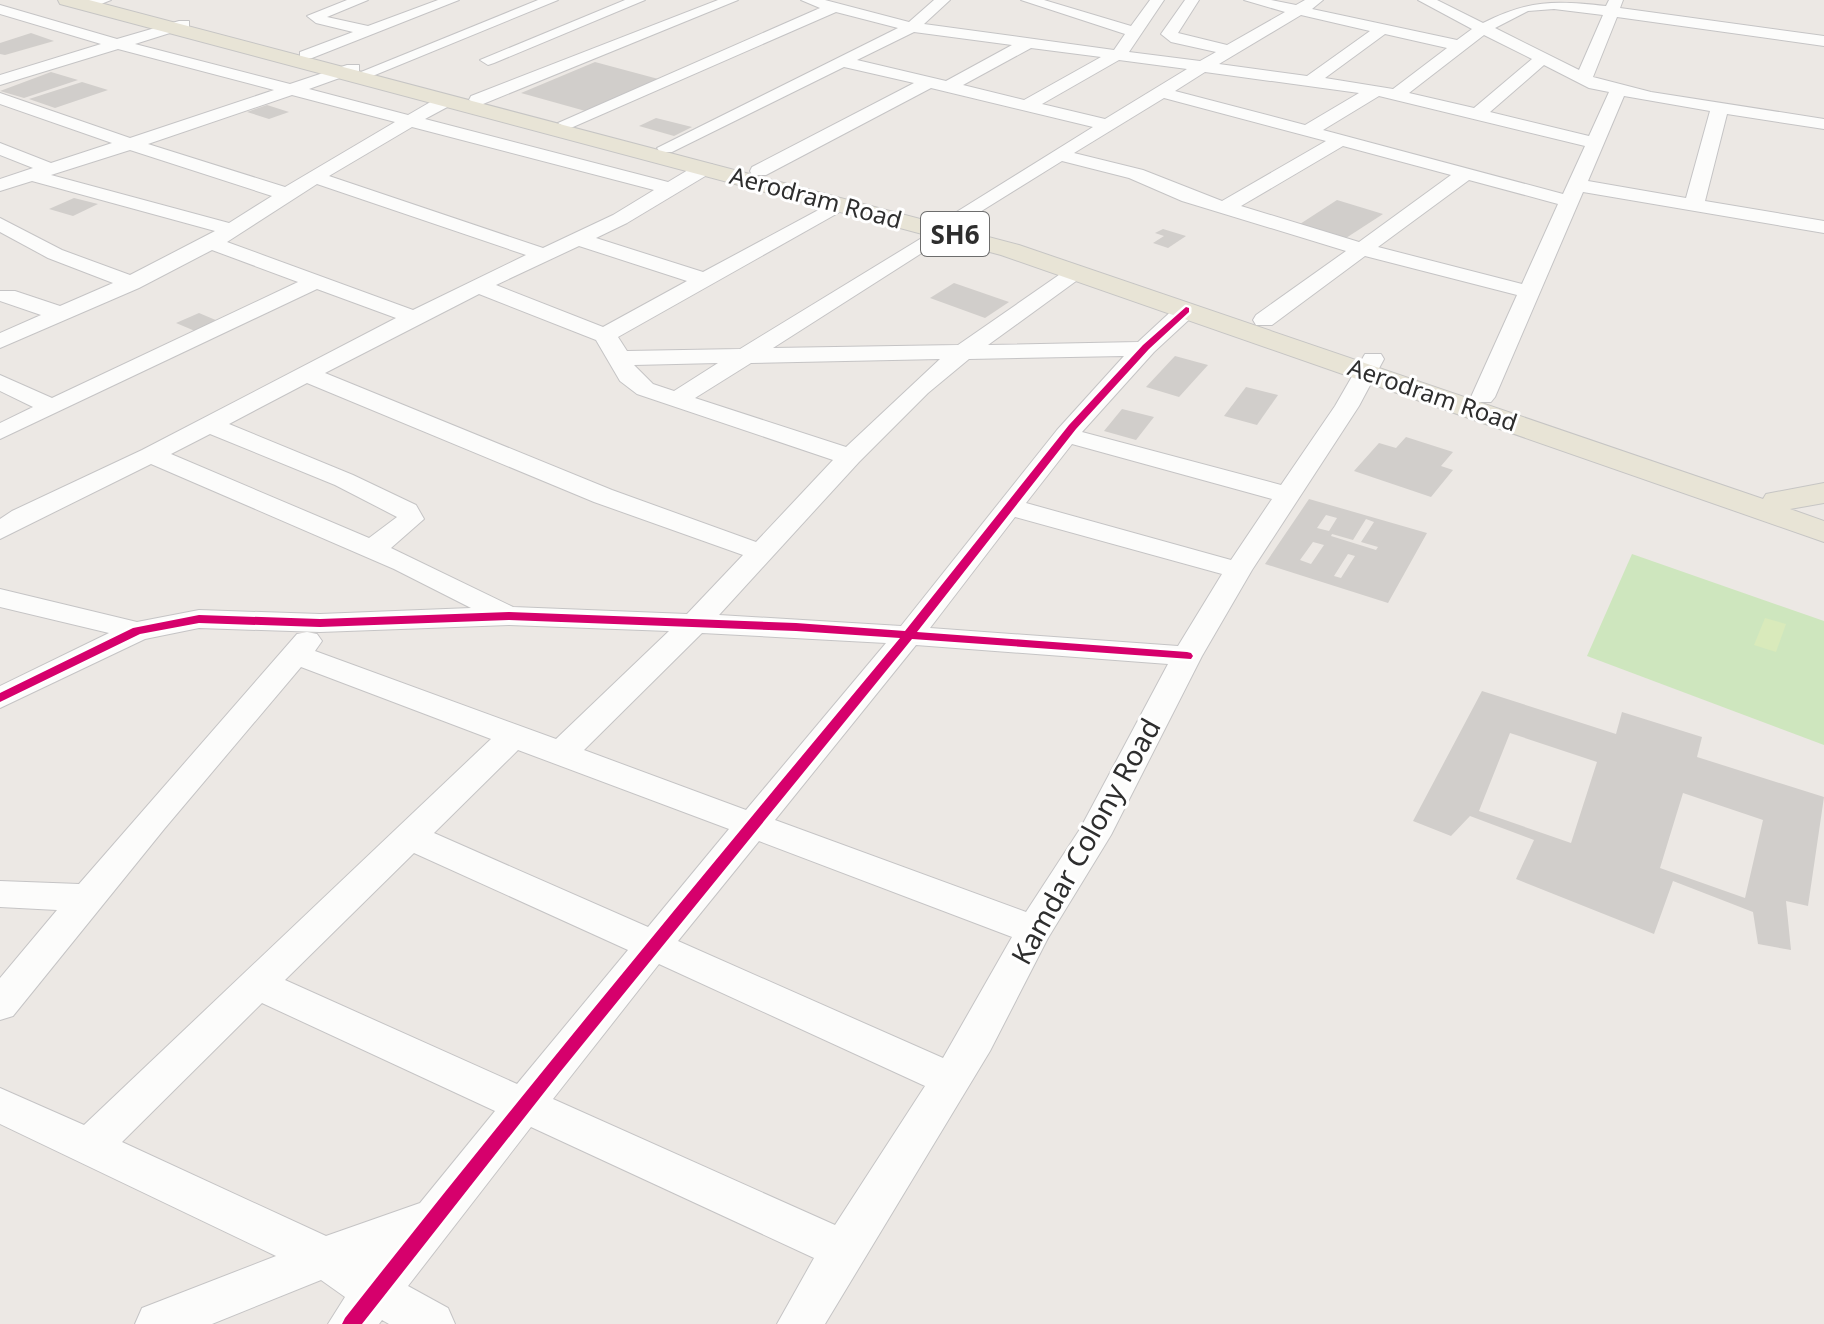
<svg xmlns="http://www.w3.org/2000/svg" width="1824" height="1324" viewBox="0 0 1824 1324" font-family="'Noto Sans',sans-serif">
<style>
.green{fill:#cee6be}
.pitch{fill:#d9eabb}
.building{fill:#d1cecb;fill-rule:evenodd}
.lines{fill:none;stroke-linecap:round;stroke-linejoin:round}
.minor-casing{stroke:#c5c4c5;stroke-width:2}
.major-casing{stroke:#c6c5c4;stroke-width:2}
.minor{fill:#fcfcfb;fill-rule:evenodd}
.major{fill:#e8e4d6;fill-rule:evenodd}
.cycleway-casing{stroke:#fff;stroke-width:5}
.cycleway{fill:#d6006c;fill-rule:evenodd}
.labels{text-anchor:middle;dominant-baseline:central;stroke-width:6;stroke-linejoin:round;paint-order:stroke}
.far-street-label{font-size:24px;fill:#2e2e2e;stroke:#fff}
.shield{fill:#fff;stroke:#6d6d6d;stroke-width:2}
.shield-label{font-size:26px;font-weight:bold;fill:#2e2e2e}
.street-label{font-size:28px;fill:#2e2e2e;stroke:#fff}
</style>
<rect width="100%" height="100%" fill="#ece8e4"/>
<!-- green -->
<path class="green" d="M 1632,554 L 1824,621 L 1824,745 L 1587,656 Z"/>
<!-- pitch -->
<path class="pitch" d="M 1765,618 L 1786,624 L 1776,652 L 1754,645 Z"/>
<!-- building -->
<g class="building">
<path d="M 31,33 L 54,41 L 5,55 L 0,54 L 0,43 Z"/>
<path d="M 595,62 L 662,80 L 589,112 L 521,93 Z"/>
<path d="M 51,72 L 78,80 L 24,98 L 0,91 Z"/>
<path d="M 82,82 L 108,90 L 55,108 L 29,99 Z"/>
<path d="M 267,105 L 289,112 L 269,119 L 247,112 Z"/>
<path d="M 656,118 L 692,127 L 674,136 L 639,126 Z"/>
<path d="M 74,198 L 98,204 L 73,216 L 49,209 Z"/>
<path d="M 1337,200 L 1383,214 L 1346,238 L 1300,224 Z"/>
<path d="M 1163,229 L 1186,236 L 1168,248 L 1153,243 L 1164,236 L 1155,233 Z"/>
<path d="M 954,283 L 1009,302 L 985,318 L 930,298 Z"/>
<path d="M 199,313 L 218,321 L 195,331 L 176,323 Z"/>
<path d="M 1175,356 L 1208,365 L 1179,397 L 1146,387 Z"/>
<path d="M 1246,387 L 1278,395 L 1257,425 L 1224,416 Z"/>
<path d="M 1122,409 L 1154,417 L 1136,440 L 1104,431 Z"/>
<path d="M 1406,437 L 1453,452 L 1441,466 L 1453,470 L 1431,497 L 1354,471 L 1379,443 L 1396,448 Z"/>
<path d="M 1309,499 L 1427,533 L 1388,603 L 1265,564 ZM 1326,515 L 1337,518 L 1329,531 L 1317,528 ZM 1366,519 L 1374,522 L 1361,542 L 1378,547 L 1376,550 L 1331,536 L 1332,534 L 1353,540 ZM 1313,542 L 1324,545 L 1311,564 L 1300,560 ZM 1348,554 L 1355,556 L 1341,578 L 1334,576 Z"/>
<path d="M 1482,691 L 1616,734 L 1622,712 L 1702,737 L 1697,757 L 1824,797 L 1808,906 L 1786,901 L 1791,950 L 1758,944 L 1753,912 L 1673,881 L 1654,934 L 1516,879 L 1534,840 L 1470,816 L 1451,836 L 1413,821 ZM 1510,733 L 1597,762 L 1571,843 L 1479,811 ZM 1683,793 L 1763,820 L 1745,898 L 1660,868 Z"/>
</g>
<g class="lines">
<defs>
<g id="minor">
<path d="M 88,0 L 111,0 L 91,8 L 81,8 L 81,2 Z"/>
<path d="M 347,0 L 368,0 L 327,17 L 368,26 L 438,0 L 459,0 L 312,58 L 300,58 L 300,52 L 353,32 L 316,23 L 307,16 Z"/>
<path d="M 538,0 L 558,0 L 375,75 L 363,75 L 361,72 Z"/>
<path d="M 625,0 L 645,0 L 494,63 L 488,65 L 480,60 Z"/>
<path d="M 718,0 L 738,0 L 483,104 L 477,105 L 469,100 L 471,96 Z"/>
<path d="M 801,0 L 825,0 L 909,22 L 934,0 L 950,0 L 924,24 L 1114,50 L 1125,34 L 1021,0 L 1044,0 L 1131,26 L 1150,0 L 1164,0 L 1129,52 L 1200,61 L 1216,52 L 1171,42 L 1161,34 L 1185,0 L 1199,0 L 1178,33 L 1227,45 L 1285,12 L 1244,0 L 1271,0 L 1296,5 L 1305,0 L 1323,0 L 1312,9 L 1457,40 L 1472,29 L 1418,0 L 1437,0 L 1483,23 C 1528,0 1555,0 1606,6 L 1609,0 L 1623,0 L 1620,8 L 1824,36 L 1824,46 L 1617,17 L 1593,77 L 1651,92 L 1824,119 L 1824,129 L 1727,114 L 1705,201 L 1824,221 L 1824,233 L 1583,192 L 1495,397 L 1491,402 L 1475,402 L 1471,397 L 1517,295 L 1365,256 L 1272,325 L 1256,325 L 1253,320 L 1256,315 L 1346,251 L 1182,201 L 1129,178 L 1062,161 L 959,225 L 945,225 L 942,221 L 1093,127 L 931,88 L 766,175 L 752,175 L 750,171 L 752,167 L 914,83 L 844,67 L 672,152 L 660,152 L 657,148 L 898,28 L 836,12 L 573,127 L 567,128 L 558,123 L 820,8 ZM 1554,9 L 1603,15 L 1579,70 L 1495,28 L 1528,11 ZM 1301,15 L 1370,31 L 1307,76 L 1219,64 ZM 914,32 L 1012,45 L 946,81 L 857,60 ZM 1385,34 L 1447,48 L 1393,89 L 1325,78 ZM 1484,35 L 1532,59 L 1474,108 L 1409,93 ZM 1031,48 L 1101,57 L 1024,100 L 963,85 ZM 1119,60 L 1187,69 L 1105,119 L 1042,104 ZM 1544,65 L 1589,88 L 1609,92 L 1589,136 L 1490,112 ZM 1205,72 L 1359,93 L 1305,125 L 1175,91 ZM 1379,96 L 1585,146 L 1563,194 L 1323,130 ZM 1624,96 L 1710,111 L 1686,198 L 1588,181 ZM 1164,98 L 1326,141 L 1222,201 L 1143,170 L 1074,153 ZM 1343,146 L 1451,175 L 1359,242 L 1241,206 ZM 1469,180 L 1558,204 L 1522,284 L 1378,247 Z"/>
<path d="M 0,5 L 117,39 L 179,21 L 189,21 L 189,27 L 135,44 L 290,84 L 347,65 L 359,65 L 359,71 L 309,89 L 408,115 L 439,97 L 451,97 L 454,101 L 451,105 L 425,119 L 668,182 L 698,164 L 712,164 L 714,168 L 712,172 L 627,223 L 596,238 L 703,272 L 837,200 L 851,200 L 854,204 L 618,337 L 627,351 L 740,349 L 943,225 L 953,231 L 950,235 L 773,348 L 958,345 L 1069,268 L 1083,268 L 1086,272 L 1083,276 L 988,345 L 1138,342 L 1178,305 L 1194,305 L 1197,310 L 1194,315 L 1154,352 L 1082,432 L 1281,485 L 1335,406 L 1365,354 L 1381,354 L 1384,359 L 1359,406 L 1252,570 L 1202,656 L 1111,835 L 1048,938 L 990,1051 L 825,1324 L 777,1324 L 814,1258 L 531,1127 L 408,1286 L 448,1308 L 455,1324 L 389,1324 L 382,1320 L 379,1324 L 328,1324 L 345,1297 L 321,1280 L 212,1324 L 135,1324 L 142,1308 L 276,1256 L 0,1124 L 0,1088 L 84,1125 L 491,739 L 301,667 L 165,828 L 13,1016 L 0,1020 L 0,978 L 57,910 L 0,907 L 0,881 L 79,884 L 297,634 L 307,632 L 317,634 L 322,641 L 315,651 L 556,739 L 669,631 L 509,625 L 320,632 L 199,628 L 145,639 L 0,708 L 0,686 L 109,633 L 0,607 L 0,589 L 137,622 L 199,610 L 320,614 L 471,608 L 394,569 L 151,464 L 0,539 L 0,519 L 12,511 L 142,450 L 396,318 L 317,289 L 0,439 L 0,423 L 33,407 L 0,391 L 0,375 L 52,398 L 298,282 L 212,250 L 139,288 L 0,348 L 0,333 L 41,315 L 0,301 L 0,291 L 15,291 L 60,306 L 113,283 L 48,258 L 0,232 L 0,218 L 62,250 L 130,275 L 215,231 L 32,181 L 0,191 L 0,179 L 33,168 L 0,155 L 0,143 L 51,163 L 112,143 L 0,104 L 0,93 L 130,138 L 274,90 L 118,49 L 0,85 L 0,75 L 101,44 L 0,14 ZM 292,95 L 395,122 L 285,187 L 148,144 ZM 412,127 L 654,190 L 613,215 L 543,248 L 329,176 ZM 130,150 L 272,196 L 229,223 L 51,175 ZM 317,184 L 526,255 L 413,310 L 227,242 ZM 579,246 L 687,281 L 603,327 L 496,285 ZM 479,294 L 596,340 L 620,381 L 637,394 L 833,460 L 756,542 L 612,490 L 325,373 ZM 1124,356 L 1057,430 L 901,626 L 719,615 L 859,462 L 928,393 L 969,359 ZM 940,359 L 846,447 L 695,398 L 751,363 ZM 718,363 L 674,391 L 653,384 L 634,365 ZM 307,383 L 594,502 L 743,555 L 687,614 L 513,607 L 391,548 L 424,519 L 416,505 L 353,475 L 229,424 ZM 210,434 L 335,485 L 397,517 L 369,538 L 171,454 ZM 1072,444 L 1272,499 L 1231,560 L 1026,503 ZM 1015,517 L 1222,574 L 1178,646 L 930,628 ZM 702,633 L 886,643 L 746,810 L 584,750 ZM 916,645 L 1168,664 L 1080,829 L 1026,912 L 775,820 ZM 518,750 L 729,829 L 648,927 L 434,833 ZM 759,841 L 1012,937 L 943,1058 L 678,941 ZM 414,853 L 628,950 L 517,1084 L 285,980 ZM 659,964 L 925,1086 L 835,1225 L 553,1099 ZM 262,1003 L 495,1111 L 420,1203 L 326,1236 L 122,1142 Z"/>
</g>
<path id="major" d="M 58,0 L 89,0 L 1019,245 L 1763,499 L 1766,494 L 1824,483 L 1824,503 L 1790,509 L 1824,521 L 1824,542 L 1001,255 L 60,4 Z"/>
</defs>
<!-- minor casing -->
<use href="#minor" class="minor-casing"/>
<!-- major casing -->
<use href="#major" class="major-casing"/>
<!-- minor -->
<use href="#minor" class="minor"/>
<!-- major -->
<use href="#major" class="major"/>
<defs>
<path id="cycleway" d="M 1186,307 L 1189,308 L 1189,312 L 1149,349 L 1076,429 L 917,632 L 1187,652 L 1191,653 L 1193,656 L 1191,659 L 912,639 L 561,1071 L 362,1324 L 342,1324 L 345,1318 C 526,1088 713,863 900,638 L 796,631 L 509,620 L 320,627 L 199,623 L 140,634 L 0,702 L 0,693 L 133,628 L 199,615 L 320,619 L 509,612 L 796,623 L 905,631 L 1069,425 L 1143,345 Z"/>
</defs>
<!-- cycleway casing -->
<use href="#cycleway" class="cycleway-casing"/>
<!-- cycleway -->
<use href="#cycleway" class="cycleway"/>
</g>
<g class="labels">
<!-- far-street labels -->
<g class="far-street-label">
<text transform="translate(816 197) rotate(15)">Aerodram Road</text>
<text transform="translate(1433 394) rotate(19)">Aerodram Road</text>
</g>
<!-- shield labels -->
<rect class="shield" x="921" y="212" width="68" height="44" rx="6"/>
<g class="shield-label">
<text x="955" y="234">SH6</text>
</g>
<!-- street labels -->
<g class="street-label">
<text transform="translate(1085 841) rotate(-61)">Kamdar Colony Road</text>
</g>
</g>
</svg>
